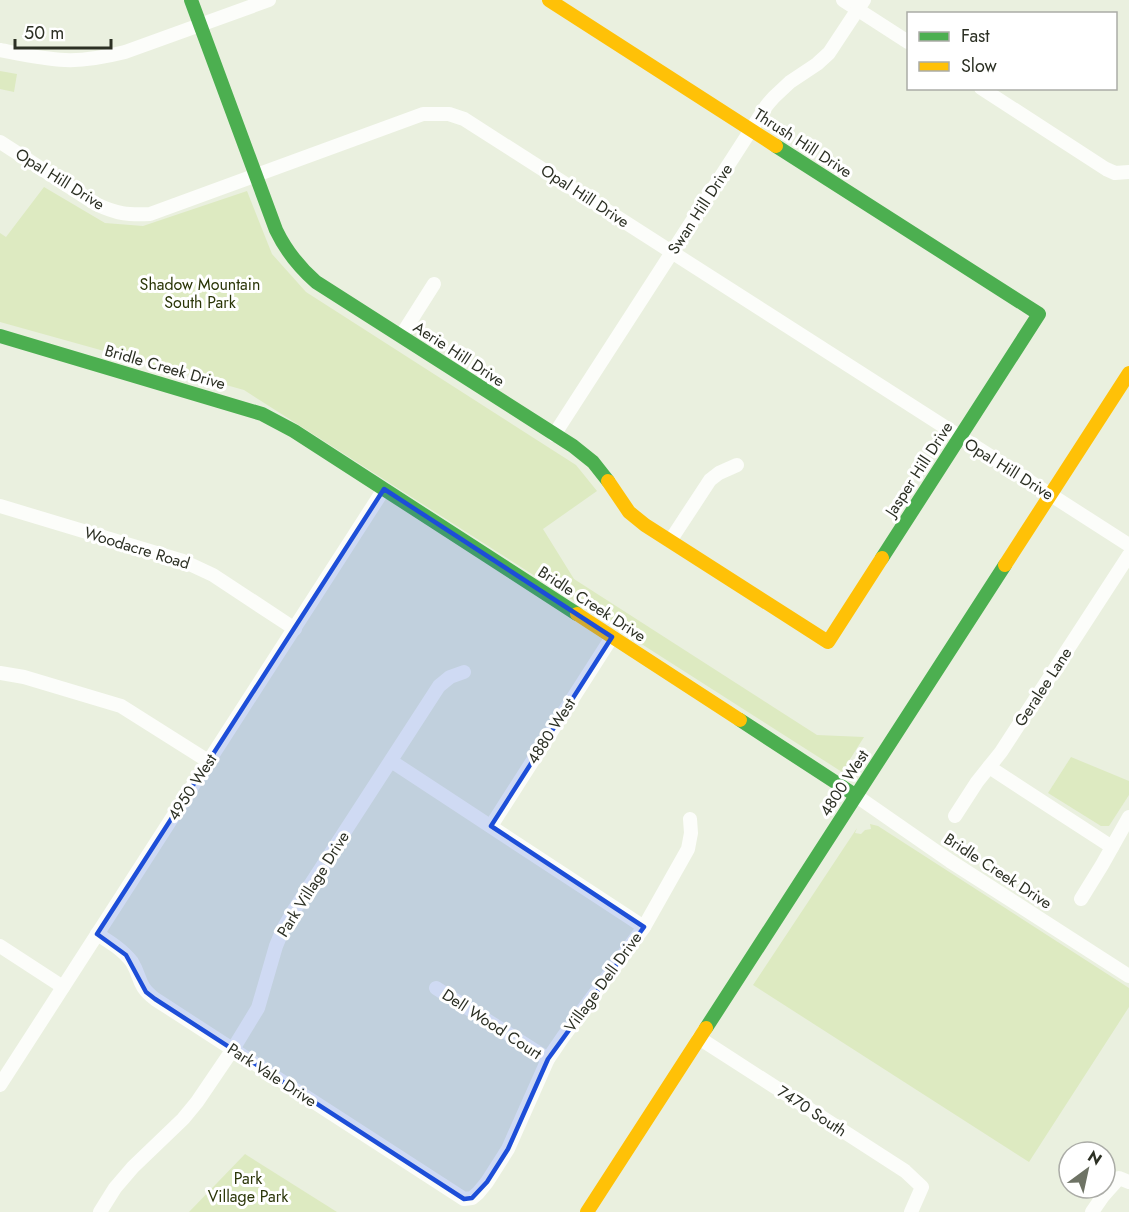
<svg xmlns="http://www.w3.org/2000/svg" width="1129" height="1212" viewBox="0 0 1129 1212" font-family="Jost,sans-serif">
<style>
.green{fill:#ddeac1}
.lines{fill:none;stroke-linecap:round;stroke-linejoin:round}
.street{stroke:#fcfdfa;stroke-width:14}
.fast{stroke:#4caf50;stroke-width:14}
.slow{stroke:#ffc107;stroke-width:14}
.marked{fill:#1d4ed8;fill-opacity:0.2;stroke:#1d4ed8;stroke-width:4.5;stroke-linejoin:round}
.labels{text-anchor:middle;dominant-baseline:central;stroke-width:6;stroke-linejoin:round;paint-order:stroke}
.street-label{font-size:16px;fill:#2c3024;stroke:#fff}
.park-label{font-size:16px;fill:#2a3507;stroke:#fff}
</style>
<rect width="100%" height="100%" fill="#eaf0df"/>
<!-- green -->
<g class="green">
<path d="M 0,71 L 17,74 L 14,92 L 0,89 Z"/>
<path d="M 44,187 L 105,223 L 143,226 L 247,191 L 272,254 L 306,292 L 576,465 L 597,491 L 543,529 L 574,579 L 817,735 L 864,737 L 842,772 L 244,390 L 0,322 L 0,233 L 6,237 Z"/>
<path d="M 1071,757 L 1129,781 L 1129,795 L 1109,826 L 1101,826 L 1048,793 Z"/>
<path d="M 870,824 L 878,826 L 1129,988 L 1129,1007 L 1029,1162 L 753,985 L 857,828 L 855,833 L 861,834 L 865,830 L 871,829 Z"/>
<path d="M 245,1154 L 337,1212 L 189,1212 Z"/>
</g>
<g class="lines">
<!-- street -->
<g class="street">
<path d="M 843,0 L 908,42"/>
<path d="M 0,50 C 21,54 43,59 65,60 C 85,61 105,57 125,52 L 269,0"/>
<path d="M 981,88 L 1106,169 L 1115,173 L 1129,172"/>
<path d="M 0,142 L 96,204 C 117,214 127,215 150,214 L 423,114 L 449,114 L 464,119 L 1129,545"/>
<path d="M 401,336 L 434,284"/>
<path d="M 554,435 L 767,105 L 774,97 L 790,82 L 817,64 L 829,53 L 864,0"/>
<path d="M 0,506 L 183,561 L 213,575 L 295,629"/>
<path d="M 670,541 L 710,480 L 719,473 L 737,465"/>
<path d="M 0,673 L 24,677 L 121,706 L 208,761"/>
<path d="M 391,761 L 644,927"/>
<path d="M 989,767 L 1112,847"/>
<path d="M 855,795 L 950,861 L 1129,976"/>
<path d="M 955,816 L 977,782 L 1001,752 L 1129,555"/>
<path d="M 491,826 L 612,637"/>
<path d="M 1081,899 L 1102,865 L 1129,817"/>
<path d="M 97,934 C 110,942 123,950 132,962 C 142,979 137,985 155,999 L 464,1199 L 472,1198 L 478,1193 L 487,1182 L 508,1149 L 548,1059 L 563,1037 L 644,927 L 688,849 L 691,833 L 690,819"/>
<path d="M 0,946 L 63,987"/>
<path d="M 436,988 L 548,1059"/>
<path d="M 699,1038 L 905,1171 L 922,1187 L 911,1212"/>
<path d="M 0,1085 L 384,489"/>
<path d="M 100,1212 L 115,1188 L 133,1167 L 183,1119 L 197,1102 L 233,1049 L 258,1008 L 276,946 L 283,929 L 294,910 L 439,686 L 450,677 L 464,672"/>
<path d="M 1092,1212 L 1103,1196 L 1119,1178 L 1129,1182"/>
</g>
<!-- fast -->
<g class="fast">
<path d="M 191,0 L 276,230 C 286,251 299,267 316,282 L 573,446 L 593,462 L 608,481"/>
<path d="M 776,146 L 1039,314 L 882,558"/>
<path d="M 0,336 L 262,414 L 294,431 L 577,614"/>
<path d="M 740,720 L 855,795"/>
<path d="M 706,1028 L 1005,565"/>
</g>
<!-- slow -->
<g class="slow">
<path d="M 549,0 L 776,146"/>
<path d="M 608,481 L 629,512 L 645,525 L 828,642 L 882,558"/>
<path d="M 1005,565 L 1129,373"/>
<path d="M 577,614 L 740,720"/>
<path d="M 587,1212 L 706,1028"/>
</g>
</g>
<!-- marked area -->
<path class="marked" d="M 384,489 L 612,637 L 491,826 L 644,927 L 548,1059 L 508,1149 L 487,1182 L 472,1198 L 464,1199 L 155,999 L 146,992 L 126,955 L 97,934 Z"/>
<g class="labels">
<!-- street labels -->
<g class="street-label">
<text transform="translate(803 143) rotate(33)">Thrush Hill Drive</text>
<text transform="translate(60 179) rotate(32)">Opal Hill Drive</text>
<text transform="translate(585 196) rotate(33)">Opal Hill Drive</text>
<text transform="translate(700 209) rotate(-57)">Swan Hill Drive</text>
<text transform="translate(459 354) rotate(33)">Aerie Hill Drive</text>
<text transform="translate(165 367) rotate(16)">Bridle Creek Drive</text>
<text transform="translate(919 469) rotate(-57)">Jasper Hill Drive</text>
<text transform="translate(1009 469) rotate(32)">Opal Hill Drive</text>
<text transform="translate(137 548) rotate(17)">Woodacre Road</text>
<text transform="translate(592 604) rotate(33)">Bridle Creek Drive</text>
<text transform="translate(1043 687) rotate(-57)">Geralee Lane</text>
<text transform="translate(551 731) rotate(-57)">4880 West</text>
<text transform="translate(844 783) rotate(-57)">4800 West</text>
<text transform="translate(192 787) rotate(-57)">4950 West</text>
<text transform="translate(998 871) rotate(33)">Bridle Creek Drive</text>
<text transform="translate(313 884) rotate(-58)">Park Village Drive</text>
<text transform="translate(603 982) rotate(-54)">Village Dell Drive</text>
<text transform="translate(492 1024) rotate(33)">Dell Wood Court</text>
<text transform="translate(272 1075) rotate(33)">Park Vale Drive</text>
<text transform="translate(812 1111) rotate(33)">7470 South</text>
</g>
<!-- park labels -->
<g class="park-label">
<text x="200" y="284">Shadow Mountain<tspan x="200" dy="18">South Park</tspan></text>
<text x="248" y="1178">Park<tspan x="248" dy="18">Village Park</tspan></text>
</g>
</g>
<!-- legend -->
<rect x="907" y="12" width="210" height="78" fill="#ffffff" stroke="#abaca7" stroke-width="1.5"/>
<rect x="919" y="32" width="30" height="9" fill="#4caf50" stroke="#abaca7" stroke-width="1.5"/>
<text x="961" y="42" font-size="18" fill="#2c3024">Fast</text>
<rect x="919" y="62" width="30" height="9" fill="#ffc107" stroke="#abaca7" stroke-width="1.5"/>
<text x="961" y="72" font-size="18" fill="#2c3024">Slow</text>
<!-- north arrow -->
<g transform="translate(1087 1170) rotate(33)"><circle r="28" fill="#ffffff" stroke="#abaca7" stroke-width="1.5"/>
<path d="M0-4.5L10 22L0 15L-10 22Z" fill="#6e7365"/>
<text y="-9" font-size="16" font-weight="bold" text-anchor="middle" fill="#2c3024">N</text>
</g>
<!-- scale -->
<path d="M15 39v9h96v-9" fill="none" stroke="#2c3024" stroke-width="3"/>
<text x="24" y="39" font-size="18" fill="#2c3024" stroke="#ffffff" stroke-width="4.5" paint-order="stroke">50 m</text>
</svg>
